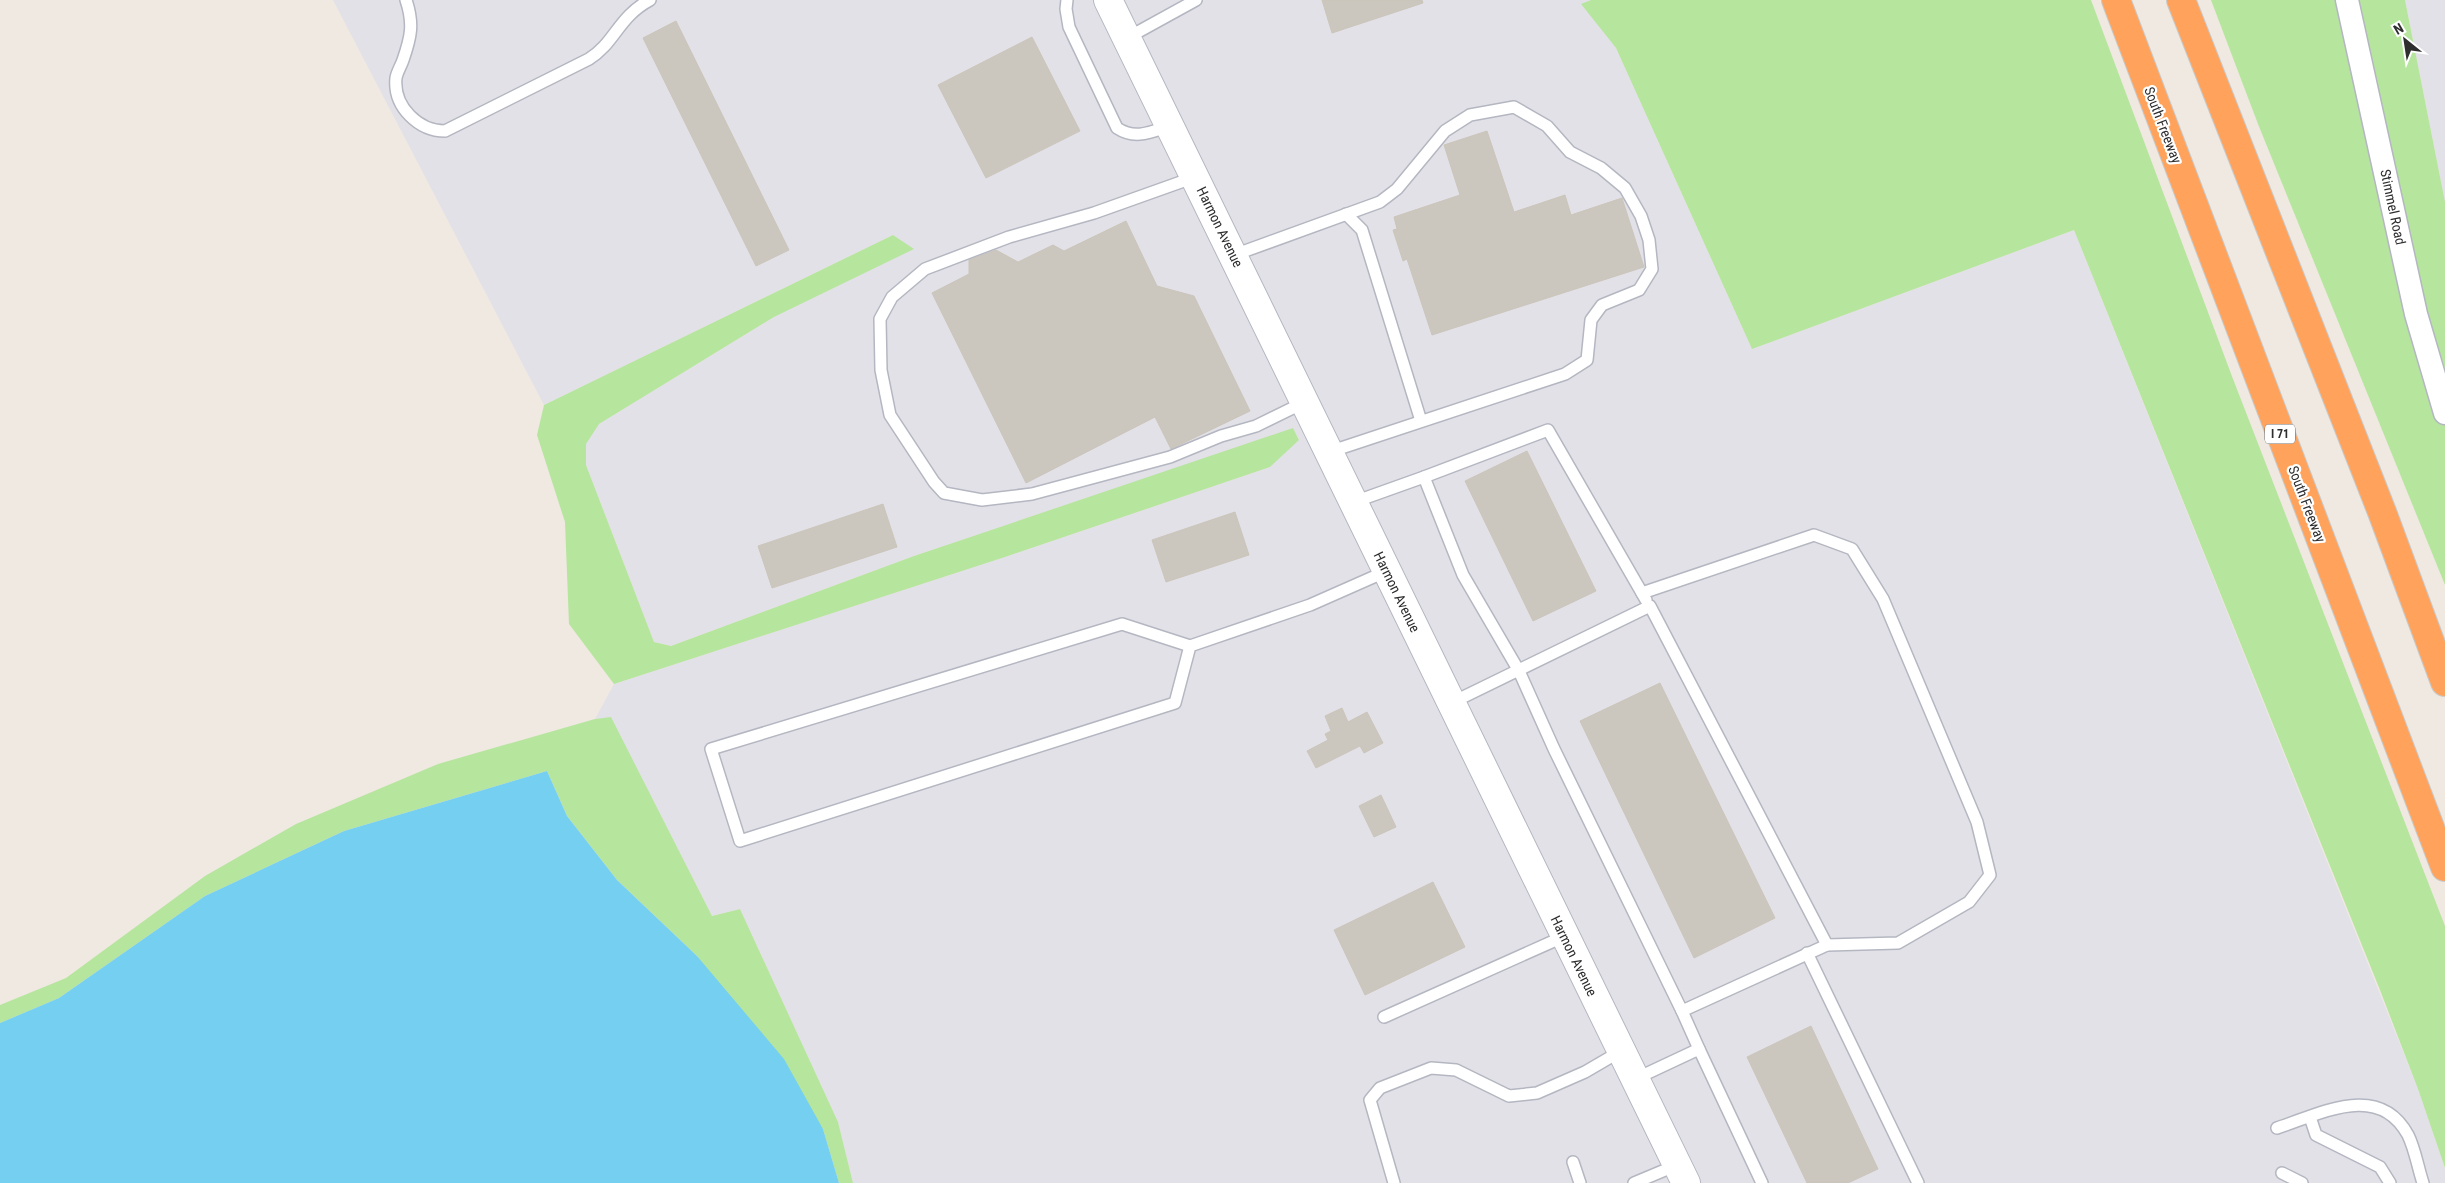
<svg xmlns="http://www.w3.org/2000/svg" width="2445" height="1183" viewBox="0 0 2445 1183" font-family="'Roboto Condensed',sans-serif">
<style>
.industrial{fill:#e3e1e8}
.green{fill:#b6e59e}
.water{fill:#75cff0}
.building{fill:#cbc7bf;stroke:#cbc5ba}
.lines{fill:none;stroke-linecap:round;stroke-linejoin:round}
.service-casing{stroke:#b4b7c1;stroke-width:14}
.minor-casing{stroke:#b4b7c1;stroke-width:25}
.secondary-casing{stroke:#b4b7c1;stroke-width:30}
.motorway-casing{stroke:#c9c9c9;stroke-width:30}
.service{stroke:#fff;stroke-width:11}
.minor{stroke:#fff;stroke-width:22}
.secondary{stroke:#fff;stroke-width:28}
.motorway{stroke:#ffa35c;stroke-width:28}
.labels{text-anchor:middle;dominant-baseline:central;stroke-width:4.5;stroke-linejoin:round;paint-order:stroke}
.shield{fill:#fff;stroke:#6d6d6d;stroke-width:1}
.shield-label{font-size:12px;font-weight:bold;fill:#2e2e2e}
.street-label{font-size:14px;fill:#2e2e2e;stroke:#fff}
</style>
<rect width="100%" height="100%" fill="#efe9e1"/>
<!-- industrial -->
<g class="industrial">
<path d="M 333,0 L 1591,0 L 1582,4 L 1616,48 L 1752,349 L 2074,230 L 2418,1089 L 2445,1168 L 2445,1183 L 853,1183 L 838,1122 L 740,909 L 712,916 L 611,718 L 595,719 L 614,684 L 1005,557 L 1270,467 L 1299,439 L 1293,429 L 914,556 L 671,646 L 654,642 L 586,465 L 585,444 L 599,424 L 774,317 L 913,249 L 893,235 L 544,405 Z"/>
<path d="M 2405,0 L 2445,0 L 2445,202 Z"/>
</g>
<!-- green -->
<g class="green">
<path d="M 1591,0 L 2091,0 L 2233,379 L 2445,926 L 2445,1168 L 2418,1089 L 2380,990 L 2074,230 L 1752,349 L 1616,48 L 1581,4 Z"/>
<path d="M 2211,0 L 2341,0 L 2445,423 L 2445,585 L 2258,124 Z"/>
<path d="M 2356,0 L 2405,0 L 2445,202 L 2445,369 L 2425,305 Z"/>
<path d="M 893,235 L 914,249 L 774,317 L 599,424 L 586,444 L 586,465 L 654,642 L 671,646 L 914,556 L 1293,428 L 1299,440 L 1270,467 L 1005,557 L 614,684 L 569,624 L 565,522 L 537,435 L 544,405 Z"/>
<path d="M 611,717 L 712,916 L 740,909 L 838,1122 L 853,1183 L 839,1183 L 823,1129 L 697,956 L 617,880 L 567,816 L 547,771 L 344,831 L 205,896 L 59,998 L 0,1023 L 0,1005 L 66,978 L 205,876 L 296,824 L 438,764 L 595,719 Z"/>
</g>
<!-- water -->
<path class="water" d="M 547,771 L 567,816 L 617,880 L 697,956 L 784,1059 L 823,1129 L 839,1183 L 0,1183 L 0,1023 L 59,998 L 205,896 L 344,831 Z"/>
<!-- building -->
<g class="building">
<path d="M 1322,0 L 1422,0 L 1423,3 L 1332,33 Z"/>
<path d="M 676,21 L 789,250 L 756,266 L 643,38 Z"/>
<path d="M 1032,37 L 1080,131 L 986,178 L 938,85 Z"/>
<path d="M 1487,131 L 1514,212 L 1565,195 L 1571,215 L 1622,198 L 1644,267 L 1432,335 L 1407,259 L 1403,261 L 1393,230 L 1397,229 L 1394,217 L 1460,195 L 1444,145 Z"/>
<path d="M 1126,221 L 1157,286 L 1194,296 L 1250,411 L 1171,449 L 1155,417 L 1026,483 L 932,293 L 969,274 L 969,260 L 996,250 L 1018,262 L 1053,245 L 1064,251 Z"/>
<path d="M 1527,451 L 1596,591 L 1533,621 L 1465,481 Z"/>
<path d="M 883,504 L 897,547 L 772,588 L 758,546 Z"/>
<path d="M 1235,512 L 1249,555 L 1166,582 L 1152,540 Z"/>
<path d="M 1660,683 L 1775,918 L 1694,958 L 1580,721 Z"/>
<path d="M 1342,708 L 1348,722 L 1367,712 L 1383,743 L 1364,753 L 1360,746 L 1316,768 L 1307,751 L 1328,740 L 1325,734 L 1331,731 L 1325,716 Z"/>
<path d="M 1381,795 L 1396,827 L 1374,837 L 1359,806 Z"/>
<path d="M 1433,882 L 1465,947 L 1365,995 L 1334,930 Z"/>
<path d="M 1811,1026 L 1878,1169 L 1848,1183 L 1807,1183 L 1747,1057 Z"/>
</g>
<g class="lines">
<defs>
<g id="service">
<path d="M 406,0 C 414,24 411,37 403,60 C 401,66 397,72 396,78 C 393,107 419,131 445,131 L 589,59 C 615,43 618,17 650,0"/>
<path d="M 1067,0 L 1066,9 L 1069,27 L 1117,128 C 1135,140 1151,132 1170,126"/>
<path d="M 1127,38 L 1196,0"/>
<path d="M 1195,177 L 1094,213 L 1009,237 L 925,269 L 892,297 L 880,319 L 881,370 L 890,415 L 934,482 L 944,493 L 982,500 L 1032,494 L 1170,457 L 1221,436 L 1256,426 L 1305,402"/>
<path d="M 1346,214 L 1362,230 L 1421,421"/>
<path d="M 1234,255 L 1380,202 L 1397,189 L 1445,131 L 1470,115 L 1514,107 L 1547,126 L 1570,152 L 1601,168 L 1625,188 L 1641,216 L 1649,240 L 1652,269 L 1639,290 L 1602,305 L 1591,320 L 1587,360 L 1565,374 L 1329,452"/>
<path d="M 1424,477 L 1548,430 L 1646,600"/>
<path d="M 1354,502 L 1424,477 L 1463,575 L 1519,671 L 1554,749 L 1682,1011 L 1827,945 L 1650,606 L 1451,703"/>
<path d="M 1642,593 L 1814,535 L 1852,549 L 1883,599 L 1977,822 L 1990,875 L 1969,902 L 1898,943 L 1827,945"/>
<path d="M 1190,646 L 1122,624 L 711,749 L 740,841 L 1175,703 L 1190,646 L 1310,605 L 1387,571"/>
<path d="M 1807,953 L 1918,1183"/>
<path d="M 1682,1011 L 1699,1049"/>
<path d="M 1384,1017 L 1565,936"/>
<path d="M 1635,1079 L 1699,1049 L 1762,1183"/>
<path d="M 2310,1117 L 2316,1135 L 2380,1167 L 2390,1183"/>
<path d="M 2277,1128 C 2320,1114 2379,1081 2408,1135 C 2415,1149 2418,1168 2423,1183"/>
<path d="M 1573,1162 L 1580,1183"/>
<path d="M 2282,1173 L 2302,1183"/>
<path d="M 1394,1183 L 1370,1100 L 1380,1088 L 1431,1068 L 1456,1070 L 1509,1096 L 1537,1093 L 1585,1072 L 1621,1051"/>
<path d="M 1634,1183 L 1677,1165"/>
</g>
<path id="minor" d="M 2347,0 L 2416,314 L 2445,413"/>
<path id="secondary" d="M 1108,0 L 1686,1183"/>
<g id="motorway">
<path d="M 2116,0 L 2445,867"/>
<path d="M 2181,0 L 2382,512 L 2445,682"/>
</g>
</defs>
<!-- service casing -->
<use href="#service" class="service-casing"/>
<!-- minor casing -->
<use href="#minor" class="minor-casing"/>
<!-- secondary casing -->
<use href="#secondary" class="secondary-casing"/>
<!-- motorway casing -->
<use href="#motorway" class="motorway-casing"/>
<!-- service -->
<use href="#service" class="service"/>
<!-- minor -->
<use href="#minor" class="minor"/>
<!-- secondary -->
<use href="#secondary" class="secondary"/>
<!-- motorway -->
<use href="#motorway" class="motorway"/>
</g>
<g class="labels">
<!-- shield labels -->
<rect class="shield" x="2265" y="424.5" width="30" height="19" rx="4"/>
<g class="shield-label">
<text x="2280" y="434">I 71</text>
</g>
<!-- street labels -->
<g class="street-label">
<text transform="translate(2163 125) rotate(69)">South Freeway</text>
<text transform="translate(2393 207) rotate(78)">Stimmel Road</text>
<text transform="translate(1220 227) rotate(64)">Harmon Avenue</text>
<text transform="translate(2307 504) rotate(69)">South Freeway</text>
<text transform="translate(1397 592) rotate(64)">Harmon Avenue</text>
<text transform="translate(1574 956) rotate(64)">Harmon Avenue</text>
</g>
</g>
<!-- north arrow -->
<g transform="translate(2405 40) rotate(330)" stroke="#ffffff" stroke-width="4" paint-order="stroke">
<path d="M0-4L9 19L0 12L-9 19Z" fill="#2e2e2e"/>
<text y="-8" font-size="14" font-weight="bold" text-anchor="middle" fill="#2e2e2e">N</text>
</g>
</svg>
